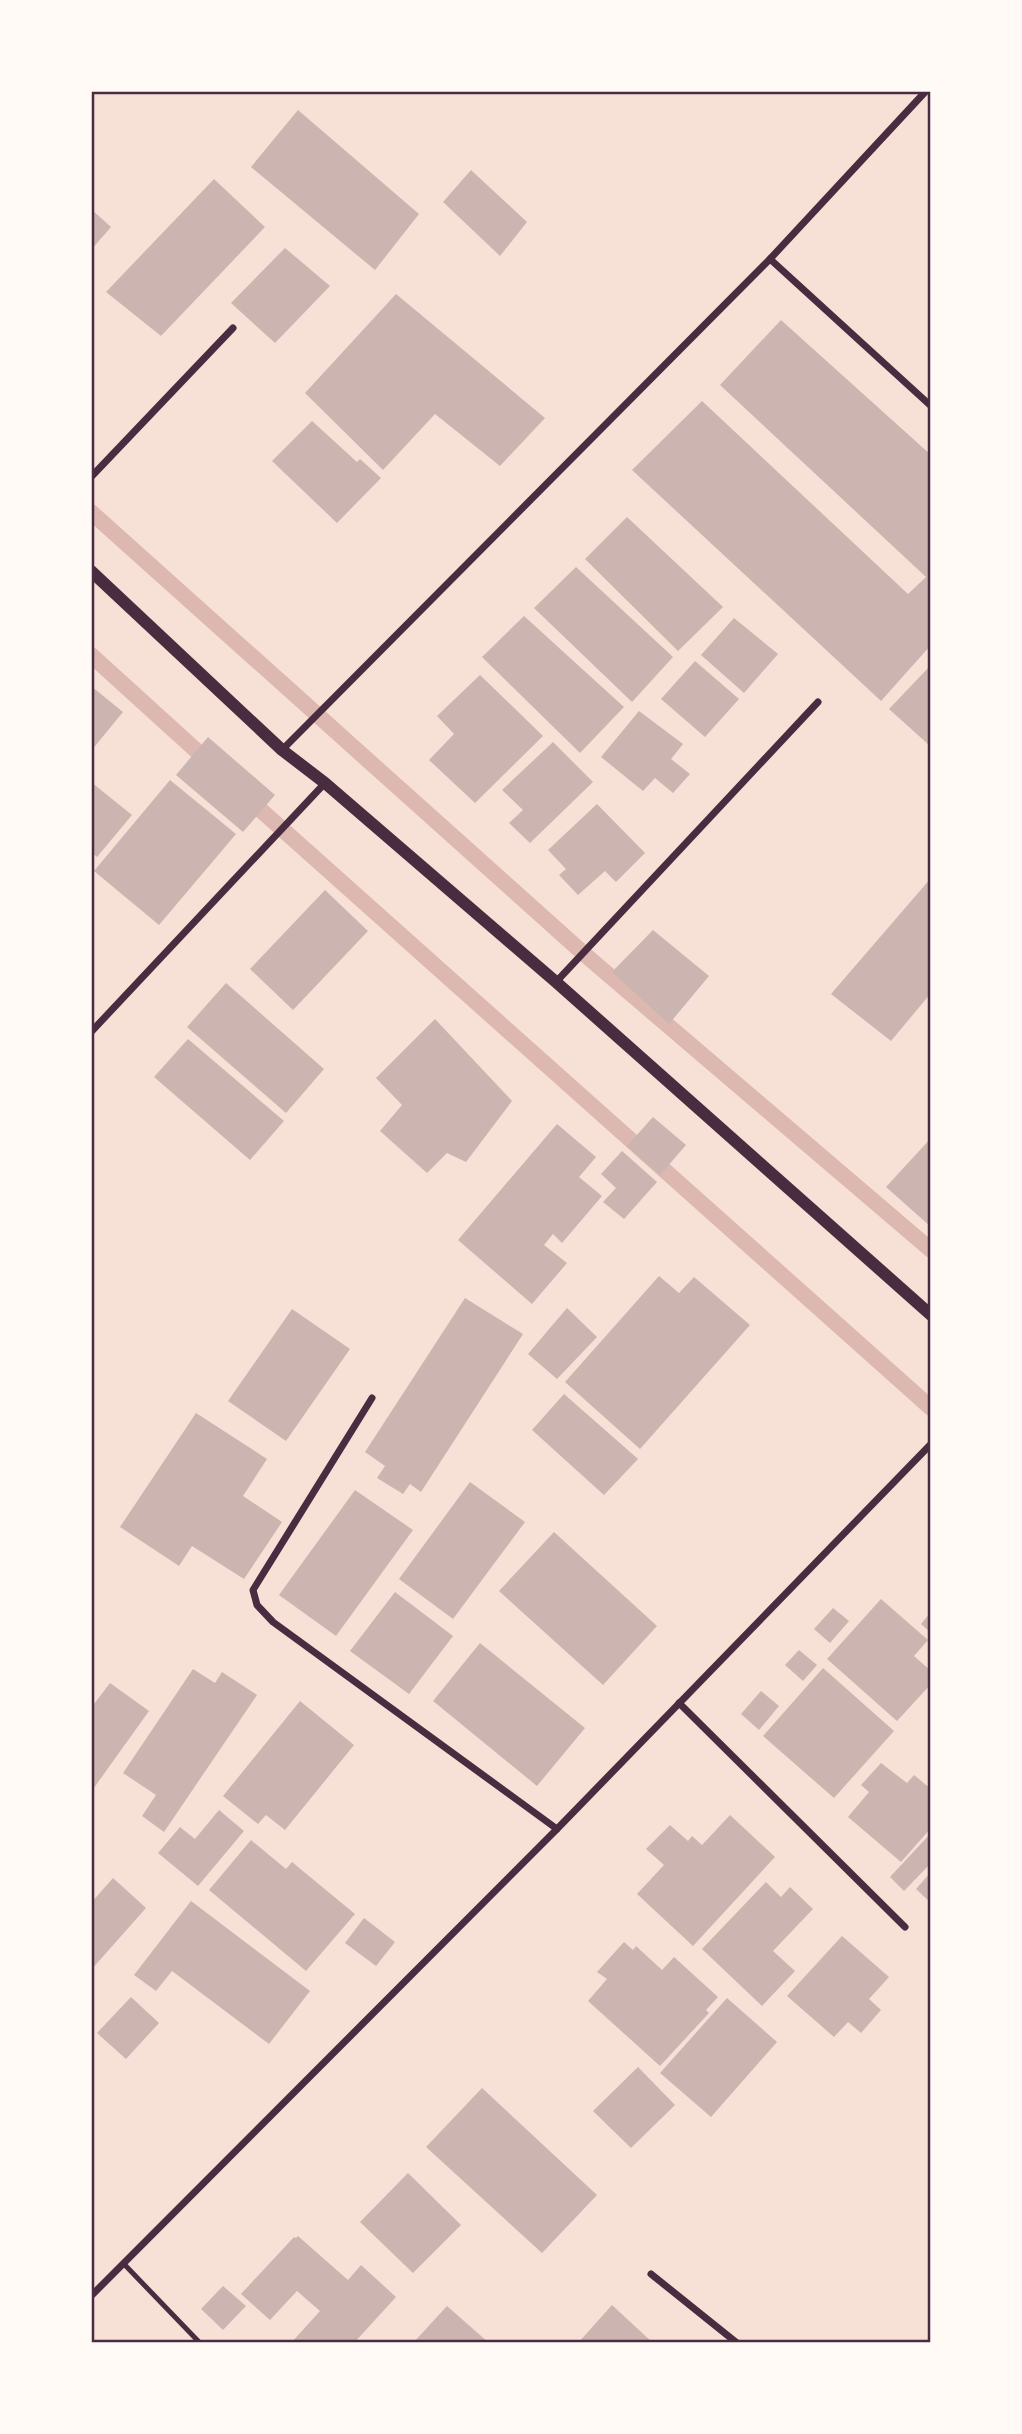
<svg xmlns="http://www.w3.org/2000/svg" width="1022" height="2434" viewBox="0 0 1022 2434" font-family="Inter,sans-serif">
<style>
.lines{fill:none;stroke-linecap:round;stroke-linejoin:round}
.stream{stroke:#dcb8b0;stroke-width:16}
.building{fill:#ccb4b1}
.service{stroke:#4a2c40;stroke-width:5}
.minor{stroke:#4a2c40;stroke-width:7}
.tertiary{stroke:#4a2c40;stroke-width:12}
.neatline{fill:none;stroke:#4a2c40;stroke-width:2.5}
</style>
<rect width="100%" height="100%" fill="#f7e1d7"/>
<g class="lines">
<!-- stream -->
<g class="stream">
<path d="M 91,512 L 583,953 L 931,1250"/>
<path d="M 91,655 L 211,764"/>
<path d="M 245,796 L 931,1408"/>
</g>
</g>
<!-- building -->
<g class="building">
<path d="M 298,110 L 419,214 L 375,270 L 251,167 Z"/>
<path d="M 471,170 L 527,222 L 500,256 L 443,202 Z"/>
<path d="M 214,179 L 265,227 L 161,336 L 106,292 Z"/>
<path d="M 91,209 L 111,227 L 91,250 Z"/>
<path d="M 285,248 L 330,286 L 275,343 L 231,303 Z"/>
<path d="M 396,294 L 545,418 L 500,466 L 435,414 L 383,470 L 305,393 Z"/>
<path d="M 781,320 L 931,455 L 931,645 L 881,701 L 632,470 L 702,401 L 908,594 L 926,577 L 720,385 Z"/>
<path d="M 312,421 L 357,462 L 360,459 L 381,478 L 337,523 L 272,461 Z"/>
<path d="M 627,517 L 723,607 L 678,651 L 585,559 Z"/>
<path d="M 576,567 L 673,657 L 632,702 L 534,608 Z"/>
<path d="M 524,616 L 624,707 L 580,753 L 482,657 Z"/>
<path d="M 734,618 L 778,654 L 744,693 L 701,655 Z"/>
<path d="M 695,661 L 739,699 L 705,737 L 661,699 Z"/>
<path d="M 931,665 L 931,743 L 929,745 L 889,709 Z"/>
<path d="M 480,675 L 543,736 L 475,803 L 429,760 L 454,734 L 437,716 Z"/>
<path d="M 91,686 L 123,712 L 91,751 Z"/>
<path d="M 639,711 L 683,744 L 671,759 L 690,774 L 673,793 L 655,778 L 643,791 L 601,757 Z"/>
<path d="M 208,737 L 275,795 L 243,832 L 176,775 Z"/>
<path d="M 553,742 L 593,782 L 530,843 L 509,823 L 523,810 L 502,790 Z"/>
<path d="M 170,780 L 236,834 L 159,925 L 94,871 Z"/>
<path d="M 91,782 L 132,815 L 97,857 L 91,852 Z"/>
<path d="M 597,804 L 645,853 L 616,882 L 605,871 L 578,895 L 559,875 L 566,869 L 548,850 Z"/>
<path d="M 931,878 L 931,993 L 891,1041 L 831,994 Z"/>
<path d="M 325,890 L 368,931 L 293,1010 L 250,969 Z"/>
<path d="M 653,930 L 709,976 L 669,1024 L 612,972 Z"/>
<path d="M 226,983 L 324,1069 L 286,1113 L 187,1027 Z"/>
<path d="M 435,1019 L 512,1101 L 466,1162 L 447,1153 L 427,1173 L 380,1131 L 402,1105 L 376,1078 Z"/>
<path d="M 188,1039 L 284,1121 L 250,1160 L 154,1077 Z"/>
<path d="M 653,1117 L 686,1145 L 660,1175 L 627,1146 Z"/>
<path d="M 557,1124 L 596,1157 L 579,1177 L 602,1196 L 562,1243 L 553,1234 L 544,1245 L 567,1263 L 532,1304 L 458,1240 Z"/>
<path d="M 931,1138 L 931,1227 L 886,1187 Z"/>
<path d="M 622,1151 L 657,1182 L 624,1219 L 603,1202 L 616,1188 L 601,1174 Z"/>
<path d="M 659,1276 L 679,1293 L 694,1277 L 750,1325 L 640,1449 L 565,1382 Z"/>
<path d="M 465,1298 L 523,1334 L 421,1492 L 410,1484 L 403,1494 L 377,1478 L 385,1466 L 365,1452 Z"/>
<path d="M 567,1308 L 597,1337 L 557,1379 L 528,1354 Z"/>
<path d="M 292,1309 L 350,1349 L 286,1441 L 228,1401 Z"/>
<path d="M 564,1394 L 638,1459 L 604,1495 L 532,1430 Z"/>
<path d="M 196,1413 L 267,1459 L 243,1496 L 282,1522 L 244,1579 L 192,1546 L 179,1566 L 120,1527 Z"/>
<path d="M 470,1482 L 525,1522 L 453,1619 L 399,1579 Z"/>
<path d="M 355,1490 L 413,1530 L 336,1636 L 279,1595 Z"/>
<path d="M 554,1532 L 657,1626 L 603,1685 L 499,1591 Z"/>
<path d="M 395,1592 L 453,1636 L 409,1694 L 350,1651 Z"/>
<path d="M 881,1599 L 928,1640 L 914,1656 L 931,1671 L 931,1684 L 897,1721 L 827,1659 Z"/>
<path d="M 833,1608 L 849,1621 L 830,1643 L 814,1629 Z"/>
<path d="M 931,1612 L 931,1633 L 921,1624 Z"/>
<path d="M 480,1643 L 585,1728 L 537,1786 L 433,1701 Z"/>
<path d="M 799,1650 L 817,1665 L 803,1681 L 785,1665 Z"/>
<path d="M 823,1668 L 894,1731 L 834,1798 L 763,1736 Z"/>
<path d="M 193,1669 L 215,1683 L 222,1672 L 257,1695 L 164,1832 L 142,1816 L 156,1795 L 123,1773 Z"/>
<path d="M 110,1683 L 149,1711 L 91,1792 L 91,1708 Z"/>
<path d="M 761,1691 L 779,1706 L 759,1730 L 741,1714 Z"/>
<path d="M 300,1701 L 354,1745 L 285,1830 L 266,1815 L 258,1824 L 223,1796 Z"/>
<path d="M 881,1763 L 907,1783 L 914,1775 L 931,1789 L 931,1828 L 901,1862 L 848,1817 L 869,1792 L 861,1785 Z"/>
<path d="M 219,1810 L 244,1831 L 198,1886 L 158,1853 L 180,1827 L 195,1839 Z"/>
<path d="M 730,1815 L 775,1857 L 693,1946 L 637,1894 L 664,1865 L 646,1849 L 670,1825 L 688,1841 L 692,1836 L 702,1845 Z"/>
<path d="M 931,1833 L 931,1863 L 904,1891 L 890,1877 Z"/>
<path d="M 251,1840 L 286,1869 L 292,1862 L 355,1914 L 306,1971 L 209,1890 Z"/>
<path d="M 931,1872 L 931,1903 L 916,1889 Z"/>
<path d="M 113,1878 L 146,1908 L 91,1970 L 91,1903 Z"/>
<path d="M 766,1882 L 781,1897 L 790,1887 L 813,1909 L 773,1951 L 795,1971 L 762,2006 L 702,1949 Z"/>
<path d="M 191,1901 L 310,1991 L 269,2044 L 172,1971 L 156,1991 L 134,1975 Z"/>
<path d="M 364,1918 L 395,1942 L 376,1966 L 345,1943 Z"/>
<path d="M 842,1936 L 889,1977 L 869,1999 L 881,2010 L 861,2033 L 848,2022 L 834,2037 L 787,1996 Z"/>
<path d="M 624,1942 L 633,1950 L 636,1946 L 662,1970 L 674,1957 L 718,1997 L 706,2010 L 709,2013 L 660,2066 L 588,2001 L 607,1979 L 597,1972 Z"/>
<path d="M 131,1997 L 159,2023 L 126,2059 L 97,2033 Z"/>
<path d="M 727,1998 L 777,2042 L 711,2117 L 660,2073 Z"/>
<path d="M 638,2067 L 675,2105 L 631,2148 L 593,2111 Z"/>
<path d="M 482,2088 L 597,2195 L 542,2253 L 426,2147 Z"/>
<path d="M 408,2173 L 461,2225 L 413,2273 L 360,2222 Z"/>
<path d="M 298,2236 L 348,2280 L 361,2265 L 396,2297 L 354,2343 L 291,2343 L 320,2311 L 297,2291 L 270,2320 L 241,2294 L 294,2237 L 296,2238 Z"/>
<path d="M 223,2286 L 246,2306 L 223,2330 L 201,2309 Z"/>
<path d="M 612,2305 L 653,2343 L 578,2343 Z"/>
<path d="M 447,2306 L 489,2343 L 413,2343 Z"/>
</g>
<g class="lines">
<!-- service -->
<path class="service" d="M 123,2263 L 200,2343"/>
<!-- minor -->
<g class="minor">
<path d="M 770,259 L 931,406"/>
<path d="M 91,477 L 233,328"/>
<path d="M 282,750 L 770,259 L 926,91"/>
<path d="M 556,982 L 818,702"/>
<path d="M 91,1032 L 325,783"/>
<path d="M 372,1398 L 253,1590 L 257,1605 L 273,1622 L 557,1829"/>
<path d="M 679,1703 L 905,1927"/>
<path d="M 651,2274 L 737,2343"/>
<path d="M 91,2296 L 557,1829 L 931,1444"/>
</g>
<!-- tertiary -->
<path class="tertiary" d="M 91,571 L 282,750 L 325,783 L 556,982 L 931,1315"/>
</g>
<!-- border -->
<rect width="1022" height="2434" fill="none" stroke="#fffaf5" stroke-width="186"/>
<rect x="93" y="93" width="836" height="2248" class="neatline"/>
</svg>
